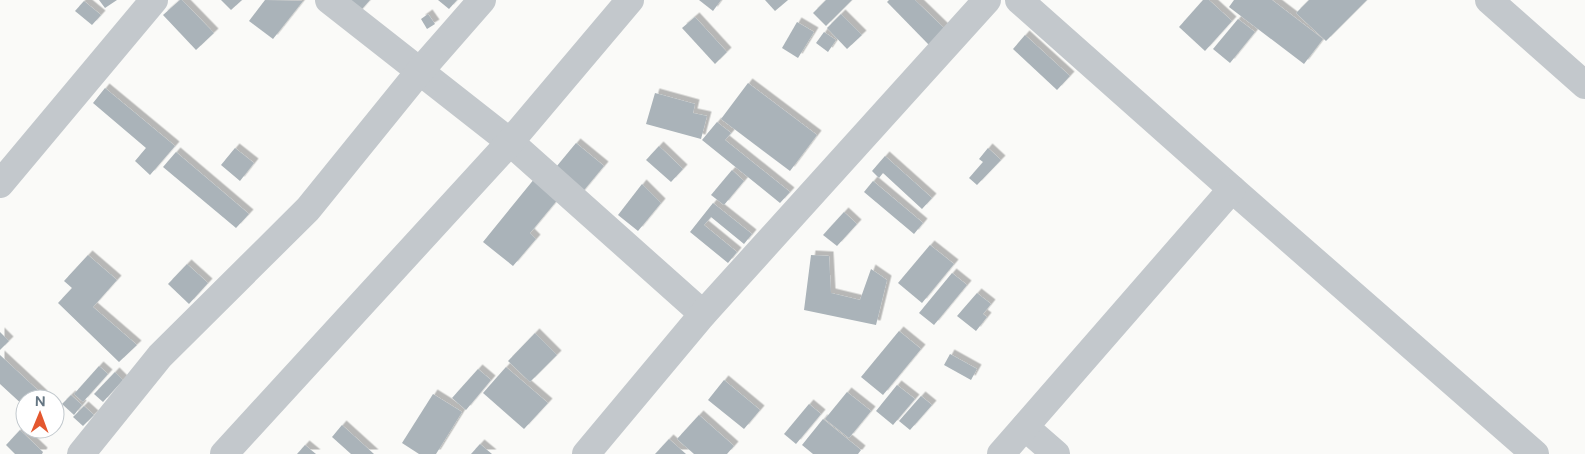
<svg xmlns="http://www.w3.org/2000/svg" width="1585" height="454" viewBox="0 0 1585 454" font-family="Figtree,sans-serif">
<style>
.building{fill:#aab3b9;filter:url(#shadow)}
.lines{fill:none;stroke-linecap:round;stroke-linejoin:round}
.minor{stroke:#c3c8cc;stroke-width:28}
</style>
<defs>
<filter id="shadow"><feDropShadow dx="4.5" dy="-4.5" stdDeviation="0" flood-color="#0004"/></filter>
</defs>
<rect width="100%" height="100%" fill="#fafaf8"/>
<!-- building -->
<g class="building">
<path d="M 99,0 L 117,0 L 105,8 Z"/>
<path d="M 180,0 L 182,0 L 214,33 L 196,50 L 163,15 Z"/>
<path d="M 221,0 L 242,0 L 231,10 Z"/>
<path d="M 265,0 L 303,1 L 273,39 L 249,21 Z"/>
<path d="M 334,0 L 370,0 L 354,18 Z"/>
<path d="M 438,0 L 457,0 L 449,9 Z"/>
<path d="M 699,0 L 721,0 L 713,11 Z"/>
<path d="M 765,0 L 788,0 L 775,11 Z"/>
<path d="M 826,0 L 852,0 L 826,26 L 813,13 Z"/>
<path d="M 889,0 L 915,0 L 945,29 L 929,45 L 887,2 Z"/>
<path d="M 1203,0 L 1209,0 L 1232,21 L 1205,51 L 1179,27 Z"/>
<path d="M 1234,0 L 1272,0 L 1323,39 L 1304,64 L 1229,7 Z"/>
<path d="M 1309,0 L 1367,0 L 1326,41 L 1296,13 Z"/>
<path d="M 84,1 L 101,15 L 92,25 L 75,11 Z"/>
<path d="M 428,14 L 435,24 L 427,29 L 421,19 Z"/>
<path d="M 841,14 L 862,35 L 847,49 L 827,28 Z"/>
<path d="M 695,17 L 727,52 L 715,64 L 682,28 Z"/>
<path d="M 1238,19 L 1255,32 L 1230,63 L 1213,49 Z"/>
<path d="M 797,22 L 814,32 L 798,58 L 782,48 Z"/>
<path d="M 824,32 L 836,40 L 828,52 L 816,43 Z"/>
<path d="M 1025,35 L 1070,76 L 1057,90 L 1013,49 Z"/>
<path d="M 748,83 L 817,135 L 790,171 L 721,119 Z"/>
<path d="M 105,88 L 175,146 L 150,175 L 135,161 L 146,148 L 93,103 Z"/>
<path d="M 655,93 L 695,104 L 693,113 L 707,116 L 701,139 L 646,124 Z"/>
<path d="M 717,122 L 731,133 L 725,140 L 790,192 L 780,203 L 702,140 Z"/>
<path d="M 576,143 L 604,166 L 580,195 L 552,172 Z"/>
<path d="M 659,146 L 683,169 L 671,182 L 646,160 Z"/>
<path d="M 235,148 L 254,163 L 240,181 L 221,165 Z"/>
<path d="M 988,148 L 1001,160 L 977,185 L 969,178 L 983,162 L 979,159 Z"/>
<path d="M 176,152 L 249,214 L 236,228 L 163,167 Z"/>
<path d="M 885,156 L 932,198 L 922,209 L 883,173 L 879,178 L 872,171 Z"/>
<path d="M 732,170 L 744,181 L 724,205 L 711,195 Z"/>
<path d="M 535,178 L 559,198 L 530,233 L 536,239 L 513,266 L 483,242 Z"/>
<path d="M 873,181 L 923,223 L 914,234 L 864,192 Z"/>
<path d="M 642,184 L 661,203 L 638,231 L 618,215 Z"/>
<path d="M 713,203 L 752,234 L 744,244 L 711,217 L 704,225 L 737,252 L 728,263 L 690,232 Z"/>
<path d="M 844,212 L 857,224 L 837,246 L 823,235 Z"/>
<path d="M 930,245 L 954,264 L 922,303 L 898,283 Z"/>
<path d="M 88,255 L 117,280 L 93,307 L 137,345 L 119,362 L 58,303 L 72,288 L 64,281 Z"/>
<path d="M 811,255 L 829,256 L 831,293 L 860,300 L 871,269 L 887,280 L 876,325 L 804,310 Z"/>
<path d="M 187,264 L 208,283 L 189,304 L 168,284 Z"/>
<path d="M 952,273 L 967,285 L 934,325 L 919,313 Z"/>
<path d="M 977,293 L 991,304 L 983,314 L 987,317 L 976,331 L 957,316 Z"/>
<path d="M 899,331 L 921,349 L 883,395 L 861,377 Z"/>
<path d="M 0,332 L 9,341 L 0,350 Z"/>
<path d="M 535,333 L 557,355 L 530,382 L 508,361 Z"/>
<path d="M 950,354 L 977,369 L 971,380 L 944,365 Z"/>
<path d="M 0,355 L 43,395 L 39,399 L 25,399 L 25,407 L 0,384 Z"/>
<path d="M 99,366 L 108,374 L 83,402 L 74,394 Z"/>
<path d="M 506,367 L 548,403 L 524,429 L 483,393 Z"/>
<path d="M 478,369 L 491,380 L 466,410 L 452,398 Z"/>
<path d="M 115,372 L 123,380 L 103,402 L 94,394 Z"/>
<path d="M 724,380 L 760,410 L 744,429 L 708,400 Z"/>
<path d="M 897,385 L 915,399 L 893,425 L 876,411 Z"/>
<path d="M 847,392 L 871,411 L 849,438 L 825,419 Z"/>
<path d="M 433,394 L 462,412 L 436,454 L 419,454 L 402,443 Z"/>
<path d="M 71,395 L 82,405 L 74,415 L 62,404 Z"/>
<path d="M 921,396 L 932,405 L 910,430 L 899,421 Z"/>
<path d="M 809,404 L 821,414 L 796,444 L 784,434 Z"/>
<path d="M 84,406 L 94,415 L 83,426 L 73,417 Z"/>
<path d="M 699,415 L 734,446 L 727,454 L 694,454 L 677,439 Z"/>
<path d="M 823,419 L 861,450 L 858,454 L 813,454 L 802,445 Z"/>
<path d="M 342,425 L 374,454 L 351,454 L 332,437 Z"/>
<path d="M 20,430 L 43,452 L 42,454 L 15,454 L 6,445 Z"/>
<path d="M 669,439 L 686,454 L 655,454 Z"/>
<path d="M 480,444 L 492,454 L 471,454 Z"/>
<path d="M 305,445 L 316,454 L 297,454 Z"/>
</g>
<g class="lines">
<!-- minor -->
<g class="minor">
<path d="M 329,0 L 510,142 L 703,314"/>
<path d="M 1019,0 L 1232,189 L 1535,454"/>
<path d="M 1489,0 L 1585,85"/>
<path d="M 0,184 L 154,0"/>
<path d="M 1025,427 L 1056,454"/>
<path d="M 81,454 L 160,356 L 308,209 L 419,72 L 482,0"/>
<path d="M 224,454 L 510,142 L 630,0"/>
<path d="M 586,454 L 703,314 L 987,0"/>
<path d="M 1001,454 L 1232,189"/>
</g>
</g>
<!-- north arrow -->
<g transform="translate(40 414) rotate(1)"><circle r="24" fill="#ffffff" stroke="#c1c8cd"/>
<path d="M0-4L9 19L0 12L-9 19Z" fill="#e4572e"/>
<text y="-8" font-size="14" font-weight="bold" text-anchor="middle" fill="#657683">N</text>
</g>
</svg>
